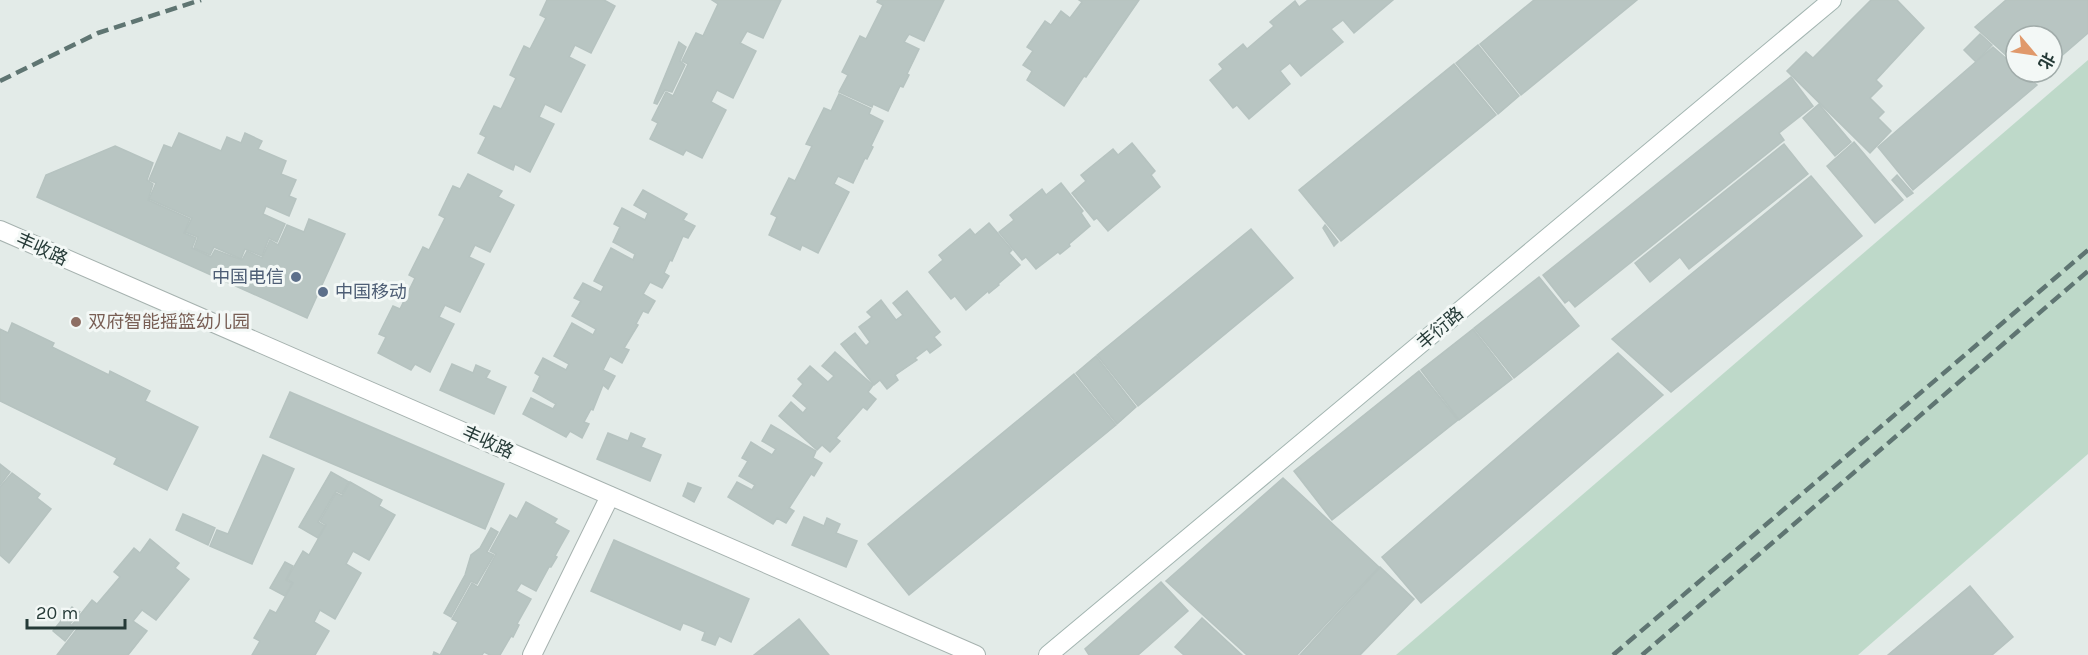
<svg xmlns="http://www.w3.org/2000/svg" width="2088" height="655" viewBox="0 0 2088 655" font-family="Karla,'Noto Sans SC',sans-serif">
<style>
.green{fill:#bed9c9}
.building{fill:#b8c5c2;stroke:#b6c3c0;stroke-width:1.5}
.lines{fill:none;stroke-linecap:round;stroke-linejoin:round}
.street-casing{stroke:#a6b2af;stroke-width:20}
.secondary-casing{stroke:#a3b5b1;stroke-width:20}
.street{stroke:#fff;stroke-width:18}
.secondary{stroke:#fff;stroke-width:18}
.rail{stroke:#5f7572;stroke-width:4.5;stroke-dasharray:12 6;stroke-linecap:butt}
.service-dot{fill:#5c6f8a;stroke:#f3f8f6;stroke-width:2}
.education-dot{fill:#8d6e63;stroke:#f3f8f6;stroke-width:2}
.labels{text-anchor:middle;dominant-baseline:central;stroke-width:6;stroke-linejoin:round;paint-order:stroke}
.street-label{font-size:18px;fill:#253a37;stroke:#f3f8f6}
.service-label{font-size:18px;fill:#4e5e75;stroke:#f3f8f6;text-anchor:end}
.education-label{font-size:18px;fill:#785e54;stroke:#f3f8f6;text-anchor:start}
</style>
<rect width="100%" height="100%" fill="#e3ebe8"/>
<!-- green -->
<path class="green" d="M 2088,60 L 2088,454 L 1858,655 L 1396,655 Z"/>
<!-- building -->
<g class="building">
<path d="M 547,0 L 604,0 L 615,6 L 591,53 L 575,45 L 569,57 L 585,65 L 561,112 L 545,104 L 539,117 L 554,124 L 530,172 L 515,164 L 513,170 L 478,153 L 486,137 L 480,134 L 494,106 L 501,109 L 516,78 L 510,75 L 524,46 L 530,49 L 546,18 L 540,15 Z"/>
<path d="M 781,0 L 763,38 L 747,31 L 740,43 L 756,51 L 733,98 L 717,90 L 711,102 L 726,110 L 702,158 L 686,150 L 683,155 L 650,139 L 658,123 L 652,120 L 666,92 L 673,96 L 688,64 L 682,61 L 696,33 L 703,36 L 718,4 L 712,0 Z"/>
<path d="M 878,0 L 944,0 L 924,41 L 909,34 L 904,42 L 919,49 L 907,74 L 909,75 L 903,87 L 900,86 L 888,111 L 873,104 L 872,107 L 839,92 L 848,75 L 842,72 L 860,36 L 866,39 L 883,5 L 877,2 Z"/>
<path d="M 1079,0 L 1139,0 L 1086,77 L 1084,76 L 1064,106 L 1027,80 L 1032,71 L 1023,65 L 1033,51 L 1027,47 L 1045,21 L 1051,25 L 1061,11 L 1070,18 L 1082,2 Z"/>
<path d="M 1308,0 L 1393,0 L 1354,33 L 1343,20 L 1331,29 L 1343,42 L 1301,76 L 1290,63 L 1280,71 L 1290,84 L 1249,119 L 1237,105 L 1233,108 L 1210,80 L 1223,69 L 1219,64 L 1243,44 L 1247,49 L 1274,26 L 1270,22 L 1295,1 L 1299,7 Z"/>
<path d="M 1534,0 L 1637,0 L 1521,95 L 1480,44 Z"/>
<path d="M 1871,0 L 1897,0 L 1924,28 L 1876,80 L 1882,86 L 1870,98 L 1884,112 L 1878,118 L 1891,131 L 1870,153 L 1787,71 L 1806,52 L 1813,58 Z"/>
<path d="M 2006,0 L 2088,0 L 2088,33 L 2052,64 L 2052,36 L 2016,36 L 2016,64 L 1975,27 Z"/>
<path d="M 1980,34 L 1992,45 L 1976,62 L 1964,50 Z"/>
<path d="M 679,42 L 686,47 L 680,61 L 685,65 L 672,92 L 665,90 L 657,104 L 654,103 L 655,100 Z"/>
<path d="M 1478,45 L 1519,96 L 1498,114 L 1456,63 Z"/>
<path d="M 1993,47 L 2016,67 L 2016,72 L 2022,72 L 2037,85 L 1913,190 L 1878,147 Z"/>
<path d="M 1454,64 L 1496,115 L 1341,241 L 1299,190 Z"/>
<path d="M 2025,72 L 2043,72 L 2034,80 Z"/>
<path d="M 1791,77 L 1813,106 L 1779,133 L 1784,140 L 1575,307 L 1569,300 L 1565,303 L 1543,275 Z"/>
<path d="M 839,94 L 871,109 L 869,114 L 883,121 L 871,146 L 873,147 L 867,159 L 865,158 L 853,183 L 838,176 L 834,184 L 849,192 L 818,253 L 802,245 L 800,250 L 769,235 L 777,217 L 771,214 L 789,178 L 795,181 L 812,146 L 806,144 L 824,108 L 831,111 Z"/>
<path d="M 1819,104 L 1851,142 L 1835,156 L 1803,118 Z"/>
<path d="M 179,133 L 221,151 L 227,137 L 241,143 L 245,133 L 262,141 L 258,149 L 286,161 L 281,174 L 296,180 L 289,196 L 296,199 L 289,216 L 266,206 L 263,214 L 285,224 L 277,242 L 269,238 L 262,256 L 245,249 L 241,259 L 214,247 L 210,255 L 194,248 L 198,237 L 185,232 L 192,218 L 149,199 L 156,183 L 149,180 L 164,145 L 172,148 Z"/>
<path d="M 1854,142 L 1903,200 L 1875,223 L 1827,166 Z"/>
<path d="M 1132,143 L 1155,171 L 1151,175 L 1160,187 L 1108,231 L 1097,218 L 1094,220 L 1072,193 L 1086,181 L 1081,175 L 1113,149 L 1118,155 Z"/>
<path d="M 1784,144 L 1808,174 L 1689,269 L 1680,257 L 1650,282 L 1635,263 Z"/>
<path d="M 115,146 L 153,163 L 147,180 L 153,184 L 148,200 L 190,219 L 184,233 L 196,238 L 192,248 L 209,256 L 211,257 L 215,250 L 242,260 L 247,251 L 262,258 L 270,240 L 278,245 L 287,225 L 304,232 L 309,219 L 345,234 L 307,318 L 37,197 L 46,175 Z"/>
<path d="M 468,174 L 502,191 L 498,197 L 514,205 L 490,252 L 475,245 L 469,257 L 484,264 L 460,312 L 445,305 L 439,317 L 454,324 L 430,372 L 415,364 L 411,370 L 378,353 L 386,337 L 379,334 L 393,306 L 400,309 L 415,278 L 409,275 L 423,247 L 429,250 L 445,218 L 439,215 L 453,186 L 460,189 Z"/>
<path d="M 1897,175 L 1913,193 L 1907,197 L 1892,180 Z"/>
<path d="M 1811,176 L 1862,236 L 1671,392 L 1612,339 Z"/>
<path d="M 1061,183 L 1083,211 L 1081,213 L 1090,226 L 1069,244 L 1070,246 L 1060,254 L 1058,252 L 1036,269 L 1026,257 L 1022,260 L 999,232 L 1014,220 L 1010,215 L 1042,189 L 1046,195 Z"/>
<path d="M 643,190 L 687,214 L 683,220 L 695,226 L 688,238 L 683,236 L 672,261 L 670,260 L 664,273 L 669,276 L 662,288 L 650,282 L 643,294 L 655,301 L 648,313 L 643,311 L 636,324 L 638,325 L 624,348 L 629,350 L 622,363 L 610,356 L 603,370 L 615,376 L 608,389 L 603,385 L 593,410 L 591,409 L 584,422 L 589,424 L 582,438 L 570,431 L 566,437 L 523,414 L 531,398 L 553,409 L 556,404 L 533,391 L 540,376 L 535,373 L 543,358 L 566,370 L 569,364 L 554,356 L 572,323 L 593,335 L 596,329 L 572,316 L 581,301 L 574,298 L 583,283 L 601,292 L 604,286 L 594,281 L 611,248 L 633,260 L 635,254 L 613,242 L 620,227 L 614,224 L 622,208 L 645,220 L 648,213 L 634,205 Z"/>
<path d="M 989,223 L 1012,250 L 1009,253 L 1020,265 L 998,284 L 999,285 L 989,293 L 988,291 L 966,310 L 955,296 L 951,299 L 929,272 L 943,260 L 939,255 L 970,229 L 975,235 Z"/>
<path d="M 1325,225 L 1338,242 L 1334,246 L 1323,228 Z"/>
<path d="M 1251,229 L 1293,278 L 1138,406 L 1097,355 Z"/>
<path d="M 1539,277 L 1579,326 L 1514,378 L 1474,328 Z"/>
<path d="M 907,291 L 940,332 L 934,337 L 941,345 L 930,353 L 927,349 L 915,358 L 917,360 L 895,375 L 898,380 L 887,389 L 880,380 L 874,385 L 841,344 L 855,333 L 866,346 L 870,342 L 859,327 L 872,317 L 867,312 L 881,300 L 896,320 L 903,315 L 893,303 Z"/>
<path d="M 12,323 L 54,343 L 52,347 L 109,375 L 110,371 L 150,391 L 145,401 L 198,427 L 167,490 L 114,464 L 117,458 L 0,401 L 0,329 L 8,333 Z"/>
<path d="M 1473,329 L 1512,379 L 1459,420 L 1421,370 Z"/>
<path d="M 835,352 L 873,385 L 868,392 L 876,399 L 867,410 L 863,407 L 836,438 L 840,441 L 830,452 L 822,445 L 817,450 L 779,416 L 791,402 L 803,413 L 807,408 L 793,396 L 803,384 L 798,379 L 810,366 L 828,382 L 834,376 L 822,366 Z"/>
<path d="M 1618,353 L 1663,395 L 1421,603 L 1382,557 Z"/>
<path d="M 1096,356 L 1136,407 L 1117,424 L 1076,373 Z"/>
<path d="M 452,364 L 473,373 L 476,365 L 490,371 L 486,378 L 506,387 L 494,414 L 440,390 Z"/>
<path d="M 1419,371 L 1458,420 L 1332,520 L 1294,471 Z"/>
<path d="M 1074,374 L 1116,425 L 909,595 L 868,544 Z"/>
<path d="M 290,392 L 504,484 L 485,529 L 270,437 Z"/>
<path d="M 771,425 L 816,451 L 813,458 L 822,463 L 814,476 L 811,474 L 789,508 L 794,511 L 786,523 L 777,518 L 773,524 L 728,497 L 737,482 L 752,490 L 755,485 L 739,476 L 748,461 L 742,458 L 751,442 L 772,455 L 776,449 L 762,441 Z"/>
<path d="M 608,433 L 628,441 L 631,433 L 645,439 L 641,447 L 661,455 L 650,481 L 597,459 Z"/>
<path d="M 263,455 L 294,469 L 252,564 L 210,546 L 217,530 L 228,534 Z"/>
<path d="M 0,464 L 10,472 L 0,485 Z"/>
<path d="M 331,472 L 349,482 L 342,494 L 336,491 L 318,522 L 325,526 L 318,538 L 299,527 Z"/>
<path d="M 12,473 L 40,494 L 37,498 L 51,509 L 9,563 L 0,555 L 0,487 Z"/>
<path d="M 1283,478 L 1379,567 L 1297,655 L 1247,655 L 1166,581 Z"/>
<path d="M 350,482 L 382,500 L 379,506 L 395,515 L 369,560 L 353,551 L 346,564 L 361,573 L 335,619 L 320,610 L 314,622 L 329,631 L 315,655 L 252,655 L 260,641 L 254,638 L 270,610 L 276,613 L 293,583 L 287,579 L 303,551 L 309,555 L 326,525 L 320,521 L 336,493 L 342,496 Z"/>
<path d="M 688,483 L 701,488 L 694,502 L 683,496 Z"/>
<path d="M 526,502 L 557,519 L 554,523 L 569,531 L 555,556 L 557,557 L 551,567 L 549,567 L 536,591 L 521,583 L 516,591 L 531,599 L 517,624 L 519,625 L 513,637 L 511,636 L 500,655 L 490,655 L 484,652 L 482,655 L 433,655 L 434,652 L 440,655 L 458,622 L 452,619 L 472,583 L 478,587 L 496,554 L 490,551 L 510,515 L 517,519 Z"/>
<path d="M 183,514 L 215,528 L 208,545 L 176,530 Z"/>
<path d="M 804,517 L 824,526 L 827,518 L 840,524 L 836,533 L 857,541 L 846,567 L 792,545 Z"/>
<path d="M 491,528 L 498,532 L 487,552 L 494,555 L 477,584 L 471,581 L 451,617 L 444,613 L 465,575 L 471,555 L 480,548 Z"/>
<path d="M 150,539 L 179,563 L 175,568 L 189,579 L 156,620 L 142,610 L 133,621 L 147,631 L 128,655 L 57,655 L 77,629 L 72,625 L 92,600 L 97,604 L 120,577 L 114,572 L 134,548 L 140,553 Z"/>
<path d="M 614,540 L 749,599 L 731,642 L 719,636 L 715,645 L 702,640 L 705,632 L 691,626 L 683,623 L 680,630 L 591,591 Z"/>
<path d="M 285,562 L 293,566 L 286,580 L 292,583 L 285,596 L 270,588 Z"/>
<path d="M 1380,567 L 1414,599 L 1360,655 L 1300,655 Z"/>
<path d="M 1161,582 L 1188,611 L 1138,655 L 1089,655 L 1085,649 Z"/>
<path d="M 1970,586 L 2013,637 L 1992,655 L 1888,655 Z"/>
<path d="M 72,607 L 79,613 L 80,611 L 70,624 L 75,628 L 65,641 L 53,631 Z"/>
<path d="M 1202,618 L 1242,655 L 1184,655 L 1175,647 Z"/>
<path d="M 799,619 L 829,655 L 754,655 Z"/>
</g>
<g class="lines">
<defs>
<g id="street">
<path d="M 0,230 L 976,655"/>
<path d="M 532,655 L 610,496"/>
</g>
<path id="secondary" d="M 1048,655 L 1832,0"/>
</defs>
<!-- street casing -->
<use href="#street" class="street-casing"/>
<!-- secondary casing -->
<use href="#secondary" class="secondary-casing"/>
<!-- street -->
<use href="#street" class="street"/>
<!-- secondary -->
<use href="#secondary" class="secondary"/>
<!-- rail -->
<g class="rail">
<path d="M 0,81 L 98,33 L 201,0"/>
<path d="M 1613,655 L 2088,250"/>
<path d="M 1642,655 L 2088,271"/>
</g>
</g>
<!-- markers -->
<g class="service-dot">
<circle cx="296" cy="277" r="6"/>
<circle cx="323" cy="292" r="6"/>
</g>
<circle class="education-dot" cx="76" cy="322" r="6"/>
<g class="labels">
<!-- street labels -->
<g class="street-label">
<text transform="translate(42 249) rotate(24)">丰收路</text>
<text transform="translate(1440 328) rotate(-40)">丰衍路</text>
<text transform="translate(488 442) rotate(24)">丰收路</text>
</g>
<!-- service labels -->
<g class="service-label">
<text x="284" y="277">中国电信</text>
<text x="335" y="292" text-anchor="start">中国移动</text>
</g>
<!-- education labels -->
<g class="education-label">
<text x="88" y="322">双府智能摇篮幼儿园</text>
</g>
</g>
<!-- north arrow -->
<g transform="translate(2034 54) rotate(119)"><circle r="28" fill="#f3f8f6" stroke="#a1acaa" stroke-width="1.5"/>
<path d="M0-4.5L10 22L0 15L-10 22Z" fill="#e0996b"/>
<text y="-9" font-size="16" font-weight="bold" text-anchor="middle" fill="#253a37">北</text>
</g>
<!-- scale -->
<path d="M27 619v9h98v-9" fill="none" stroke="#253a37" stroke-width="3"/>
<text x="36" y="619" font-size="18" fill="#253a37" stroke="#f3f8f6" stroke-width="4.5" paint-order="stroke">20 m</text>
</svg>
